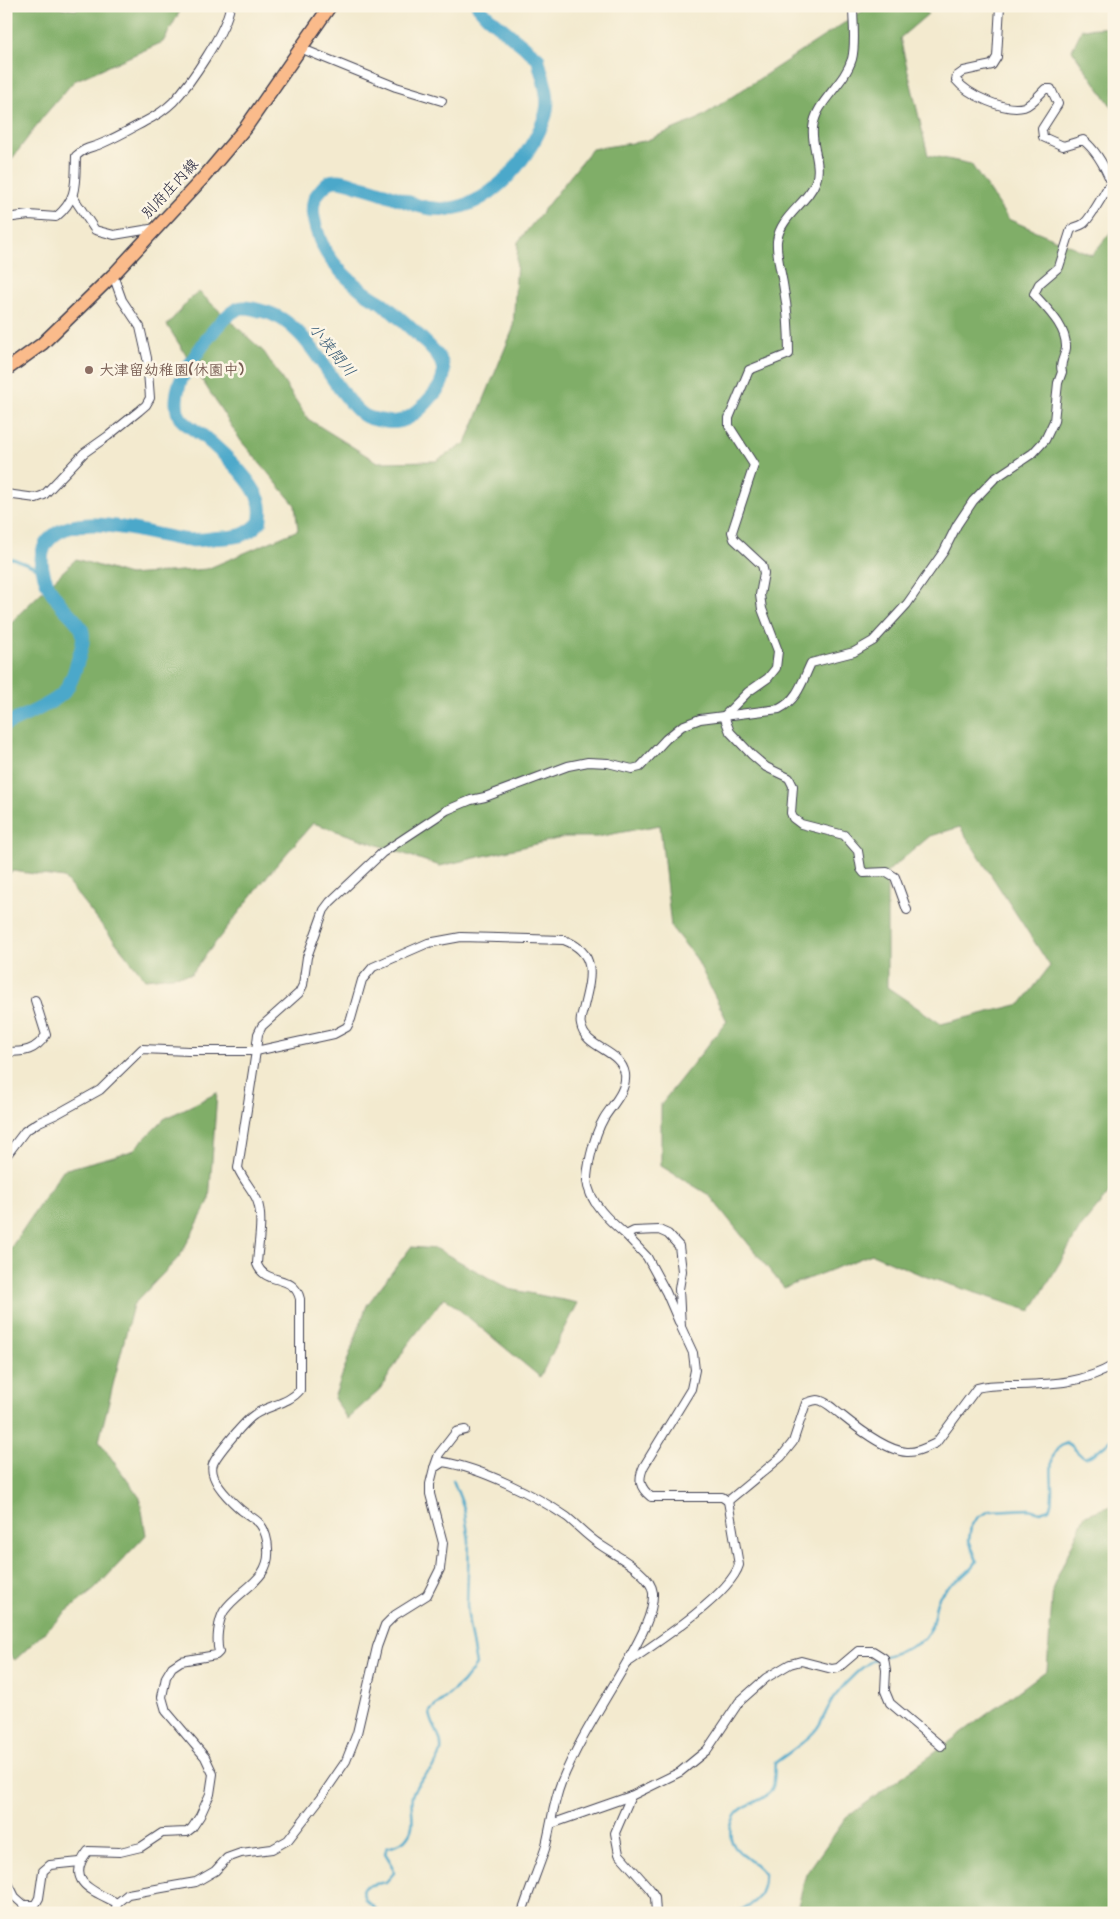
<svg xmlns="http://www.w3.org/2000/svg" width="1120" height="1919" viewBox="0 0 1120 1919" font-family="'Architects Daughter','Klee One',sans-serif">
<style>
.forest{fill:#80ae67;stroke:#516851;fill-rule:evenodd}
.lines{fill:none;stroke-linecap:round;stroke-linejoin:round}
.stream{stroke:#4ca8ca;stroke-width:2.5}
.river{stroke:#4ca8ca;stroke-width:14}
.minor-casing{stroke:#414051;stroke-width:10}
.primary-casing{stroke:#414051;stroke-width:15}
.minor{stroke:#fff;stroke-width:8}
.primary{stroke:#fabb8b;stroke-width:12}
.education-dot{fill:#8d6e63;stroke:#fcf5e5;stroke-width:2}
.labels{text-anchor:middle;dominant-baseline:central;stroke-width:5;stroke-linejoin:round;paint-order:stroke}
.street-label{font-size:15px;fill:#22223b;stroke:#fcf5e5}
.education-label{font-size:15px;font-weight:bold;fill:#785e54;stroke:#fcf5e5;text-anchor:start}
.water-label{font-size:16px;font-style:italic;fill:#335874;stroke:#fcf5e5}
</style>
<rect width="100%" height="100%" fill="#fcf5e5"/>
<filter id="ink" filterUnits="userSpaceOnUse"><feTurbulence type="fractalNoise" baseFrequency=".02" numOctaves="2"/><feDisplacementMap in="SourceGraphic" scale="10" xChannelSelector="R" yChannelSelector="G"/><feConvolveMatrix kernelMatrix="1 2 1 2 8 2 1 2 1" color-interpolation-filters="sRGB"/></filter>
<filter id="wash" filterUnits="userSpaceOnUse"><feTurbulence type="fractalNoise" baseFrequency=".0096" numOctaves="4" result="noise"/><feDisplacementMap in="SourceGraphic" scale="20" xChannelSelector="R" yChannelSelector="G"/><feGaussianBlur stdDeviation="1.12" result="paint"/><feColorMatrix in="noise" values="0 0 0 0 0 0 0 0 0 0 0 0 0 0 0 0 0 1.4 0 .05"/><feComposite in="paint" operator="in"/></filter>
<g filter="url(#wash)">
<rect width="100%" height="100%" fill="#f3eacf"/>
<!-- forest -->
<g class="forest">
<path d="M 6,6 L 48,6 L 76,10 L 79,6 L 180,6 L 179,13 L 163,42 L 74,81 L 43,117 L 6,167 Z"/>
<path d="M 870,6 L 922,6 L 928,14 L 900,38 L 928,155 L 971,164 L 1008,219 L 1092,255 L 1114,228 L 1114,1187 L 1081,1227 L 1031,1311 L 924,1276 L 872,1254 L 784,1288 L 709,1195 L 661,1166 L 661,1104 L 727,1021 L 696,958 L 671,927 L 660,825 L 597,837 L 566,837 L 440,866 L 313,823 L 268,875 L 191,974 L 145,979 L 64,878 L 13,871 L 6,875 L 6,630 L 17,616 L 76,559 L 129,575 L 207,569 L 298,530 L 295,505 L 241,441 L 167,325 L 190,299 L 199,292 L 264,352 L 308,419 L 377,462 L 436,461 L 466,443 L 513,329 L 518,242 L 592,149 L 645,141 L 698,119 ZM 960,827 L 1050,966 L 1021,1004 L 941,1024 L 887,987 L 887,872 L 930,836 Z"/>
<path d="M 1114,27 L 1114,110 L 1072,50 L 1082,29 Z"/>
<path d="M 217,1093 L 209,1201 L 180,1256 L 133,1305 L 99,1441 L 140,1498 L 146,1535 L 95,1589 L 67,1611 L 15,1660 L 6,1652 L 6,1403 L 13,1358 L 6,1316 L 6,1255 L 63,1170 L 132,1151 L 164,1119 Z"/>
<path d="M 411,1247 L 437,1249 L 509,1289 L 578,1303 L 540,1377 L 444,1297 L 406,1347 L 380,1390 L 347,1419 L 334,1398 L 367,1305 Z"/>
<path d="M 1114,1505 L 1114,1913 L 796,1913 L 806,1874 L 846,1818 L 1047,1670 L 1053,1587 L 1085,1515 Z"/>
</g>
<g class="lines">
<!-- stream -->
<g class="stream">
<path d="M 6,558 L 14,559 L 42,570"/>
<path d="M 885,1656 C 910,1648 929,1645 934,1616 C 936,1607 935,1601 941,1594 C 952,1581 968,1576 977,1561 L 969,1540 L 971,1526 L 978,1517 L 990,1511 L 1029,1509 L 1040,1512 L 1049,1509 C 1059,1489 1039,1453 1067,1443 C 1075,1447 1077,1454 1085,1458 L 1094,1454 L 1114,1437"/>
<path d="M 380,1913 L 365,1899 L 362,1890 L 366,1886 L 386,1882 L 394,1873 L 393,1866 L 385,1853 L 387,1847 C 397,1844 403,1844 409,1834 C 416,1824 410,1808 412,1796 C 416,1778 438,1770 441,1751 C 443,1734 430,1726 430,1711 L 462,1683 L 476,1665 L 469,1625 L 467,1605 L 469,1540 L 464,1508 L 453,1480"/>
<path d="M 735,1913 C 755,1903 764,1898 764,1874 C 756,1861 738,1856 732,1842 C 730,1836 730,1828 732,1823 C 738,1800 766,1806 773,1786 C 775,1780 774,1770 775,1763 C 788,1753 803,1744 814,1732 C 824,1721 827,1706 836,1695 C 845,1683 865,1662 879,1658"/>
</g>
<!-- river -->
<path class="river" d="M 6,724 C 20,718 57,702 65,691 C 72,682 75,670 78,660 C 81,651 85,638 82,630 C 76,618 65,611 58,601 C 44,583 32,553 53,536 C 85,510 150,536 186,540 C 196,541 207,539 216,538 C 237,537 246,537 260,522 C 261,514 262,507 259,500 C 250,477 222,452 203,436 C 197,431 187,426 181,419 C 173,408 177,387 183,376 C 193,358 221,314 240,308 C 247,306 255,309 262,311 C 298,318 320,361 340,389 C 347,397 353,407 362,414 C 367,418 381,421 389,422 C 405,423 416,414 427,402 C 436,392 446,382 443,368 C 442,359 434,351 428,345 C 413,330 398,316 382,303 C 376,299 369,296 363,291 C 346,278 328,260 320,240 C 315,225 307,205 319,192 C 323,187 326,183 332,181 C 341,179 351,183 359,186 C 368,188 377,191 386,194 C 404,200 420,209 440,209 C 483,210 516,173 535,139 C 540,129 546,119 547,107 C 549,90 541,75 538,58 L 487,16 L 478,6"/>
</g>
</g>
<g filter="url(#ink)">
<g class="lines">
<defs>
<g id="minor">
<path d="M 300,48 L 396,87 L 442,101"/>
<path d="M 73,197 L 95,230 L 114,235 L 156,228"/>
<path d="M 6,218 L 29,215 L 56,217 C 78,199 75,183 76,156 C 87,146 90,149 103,143 C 117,137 131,129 144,122 C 154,117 165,110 173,102 C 190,84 227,30 230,6"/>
<path d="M 6,494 L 36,498 L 44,495 L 84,453 L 108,436 L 139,411 L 146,405 L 150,398 L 147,358 L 140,327 L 122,300 L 113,275"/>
<path d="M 724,716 L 748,692 L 768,678 L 776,668 L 778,651 L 762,609 L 760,595 L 764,573 L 762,565 L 734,539 L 732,532 L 754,465 L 729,426 L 729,418 L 749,370 L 789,354 C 789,332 788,311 784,290 C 782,274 776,257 777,241 C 780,216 808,203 816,181 C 822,165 811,145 813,128 C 815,102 844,85 852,59 C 856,44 853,23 853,6"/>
<path d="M 724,716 L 730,732 L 752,755 L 766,767 L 789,778 L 793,786 L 791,813 L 793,818 L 801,824 L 844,835 L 858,851 L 861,869 L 864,873 L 887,872 L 895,877 L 907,910"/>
<path d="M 6,1052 C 25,1052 35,1051 46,1035 L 35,1000"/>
<path d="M 6,1156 L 25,1131 L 39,1122 L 57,1114 L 100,1090 L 142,1049 L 189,1051 L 256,1051 L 334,1034 L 347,1027 L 351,1019 L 362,980 L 373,967 L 428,943 L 461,937 L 564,940 C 598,953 591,977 584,1006 C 583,1012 579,1019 581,1025 C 585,1049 621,1049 625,1074 C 627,1091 612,1105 604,1118 C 597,1130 594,1141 591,1154 C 589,1163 587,1171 587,1180 C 588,1202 611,1222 626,1235 L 634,1231 L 659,1230 L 668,1234 L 679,1246 L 682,1271 L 679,1289 L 681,1327 L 693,1353 L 695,1370 L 691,1389 L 644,1466 C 638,1479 639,1487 651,1497 L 722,1497 L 728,1501"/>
<path d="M 626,1235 L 647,1257 L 666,1292 L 679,1322"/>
<path d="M 434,1468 L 439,1454 L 456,1432 L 465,1430"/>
<path d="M 728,1501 L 781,1457 L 793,1442 L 806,1403 C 809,1402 814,1400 817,1400 C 825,1400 833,1409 840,1414 C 856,1427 886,1451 907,1452 C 916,1453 928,1447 936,1443 L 977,1388 C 991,1384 1005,1385 1019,1385 C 1053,1384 1084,1383 1114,1365"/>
<path d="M 627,1663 C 655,1644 730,1595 739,1565 L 728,1501"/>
<path d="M 631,1796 L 615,1833 L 619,1854 L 650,1889 L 655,1897 L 656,1913"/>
<path d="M 551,1824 L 631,1796 L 680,1772 L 707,1750 L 739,1702 L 766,1678 L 790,1664 L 801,1661 L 832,1669 L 838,1668 L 858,1651 L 873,1651 L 884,1658 L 886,1670 L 885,1691 L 890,1703 L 941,1746"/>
<path d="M 6,1879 L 15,1897 L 24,1905 L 35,1905 L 39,1898 L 43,1871 L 50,1865 L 80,1862"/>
<path d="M 117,1903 C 93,1891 64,1882 88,1851 L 120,1852 L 141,1847 L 162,1833 L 187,1832 L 192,1828 L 200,1816 L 210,1794 L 213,1774 L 205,1757 L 166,1711 L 162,1697 L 166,1677 L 172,1667 L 181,1661 L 216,1655 L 219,1652 C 216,1641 218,1621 224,1611 C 239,1589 271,1580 268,1549 C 268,1541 265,1530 260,1524 C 254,1517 245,1514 239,1508 C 229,1499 208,1479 213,1464 C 217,1454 245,1421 254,1415 C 268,1405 289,1404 300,1390 L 300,1299 C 294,1273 265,1286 257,1264 C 258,1244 264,1218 257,1200 C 252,1189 243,1180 238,1168 L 256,1051 L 258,1034 L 262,1026 L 299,993 L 303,985 L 307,957 L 324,910 L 330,902 L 382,853 L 447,810 L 471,800 L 485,797 L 568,766 L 588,762 L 608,763 L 632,769 L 640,767 L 666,739 L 682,726 L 700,719 L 779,709 C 798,699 802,682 811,663 L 854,652 L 873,641 L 907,604 L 944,551 L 957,525 L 973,501 L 994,479 L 1033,453 L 1045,440 L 1054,421 L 1058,383 L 1062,372 C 1059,363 1065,357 1066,348 C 1067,327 1047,309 1034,294 L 1039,284 L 1059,267 L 1071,229 C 1075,227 1080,226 1083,224 C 1090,220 1105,191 1111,182 C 1105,167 1096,150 1083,140 L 1063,146 L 1043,137 L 1042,129 L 1058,104 L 1051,89 L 1045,89 C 1039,95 1031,105 1024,107 C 1005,112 968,95 956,80 L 957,76 L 964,71 L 992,65 L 997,57 L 1000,6"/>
<path d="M 115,1913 L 117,1903 L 128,1894 L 196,1882 L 215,1871 L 227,1858 L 241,1853 L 272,1849 L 288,1840 L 322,1796 L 346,1761 L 357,1733 L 377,1647 L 385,1625 L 395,1615 L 427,1595 L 440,1569 L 443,1543 L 430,1494 L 430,1484 L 434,1468 L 443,1462 C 481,1468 535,1495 567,1517 C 578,1526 587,1536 599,1544 C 614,1555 651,1572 653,1593 C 654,1614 638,1642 628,1660 C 605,1701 579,1739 561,1783 C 553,1803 551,1827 545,1849 C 538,1870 529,1891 522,1913"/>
</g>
<path id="primary" d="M 6,370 L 42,344 L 113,275 L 204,177 L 246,127 L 330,6"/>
</defs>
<!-- minor casing -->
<use href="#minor" class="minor-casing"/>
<!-- primary casing -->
<use href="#primary" class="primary-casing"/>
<!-- minor -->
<use href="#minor" class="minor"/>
<!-- primary -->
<use href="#primary" class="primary"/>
</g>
</g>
<!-- markers -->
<circle class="education-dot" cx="89" cy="370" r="5"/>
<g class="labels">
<!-- street labels -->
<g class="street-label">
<text transform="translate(170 189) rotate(-47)">別府庄内線</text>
</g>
<!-- education labels -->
<g class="education-label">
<text x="99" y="370">大津留幼稚園(休園中)</text>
</g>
<!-- water labels -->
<g class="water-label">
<text transform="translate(332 350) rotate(51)">小狭間川</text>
</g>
</g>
<!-- margin -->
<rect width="1120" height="1919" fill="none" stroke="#fcf5e5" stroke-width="25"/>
</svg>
